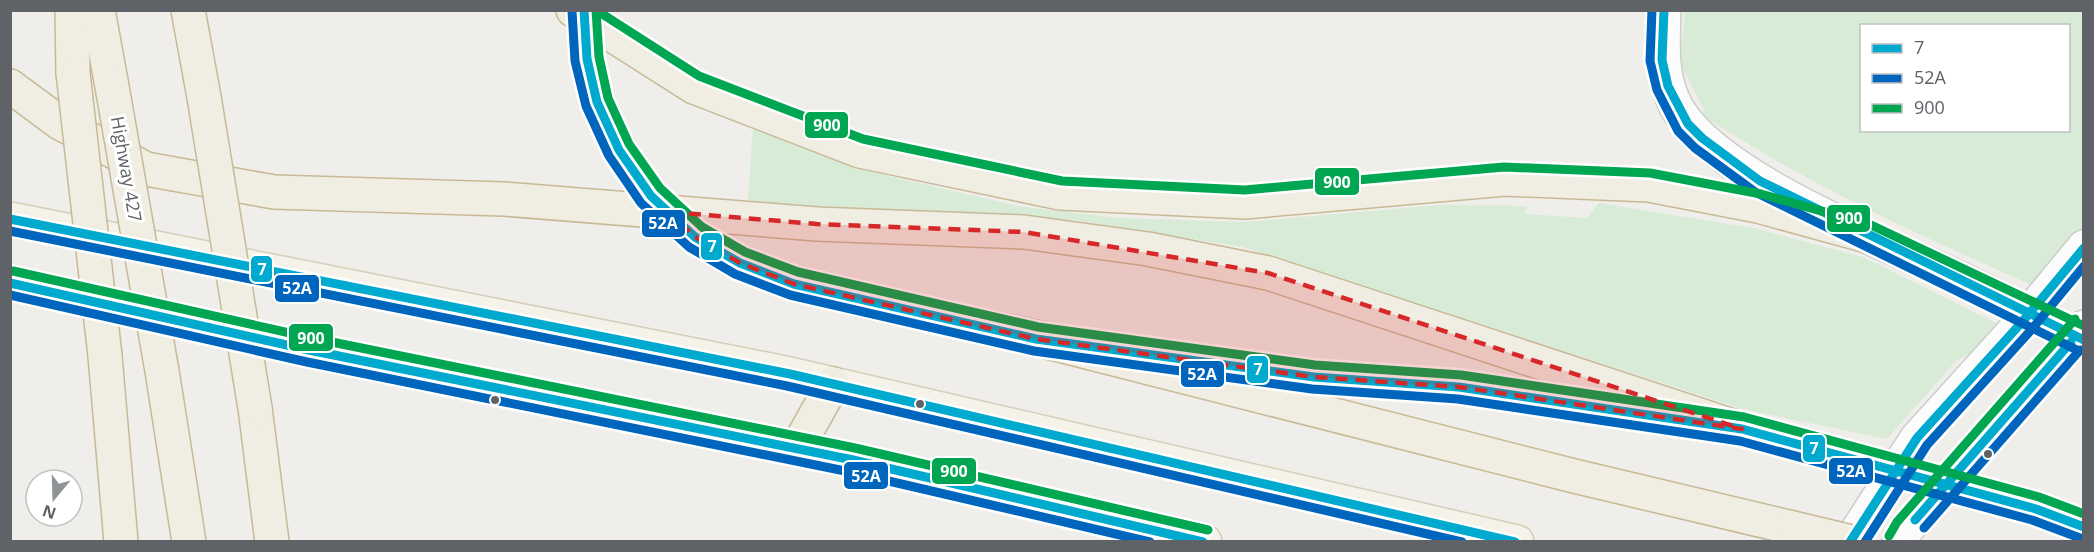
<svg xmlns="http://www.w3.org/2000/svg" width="2094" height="552" viewBox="0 0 2094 552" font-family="'Open Sans',sans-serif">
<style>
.green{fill:#d8ebd6;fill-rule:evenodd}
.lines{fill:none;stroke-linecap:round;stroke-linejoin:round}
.minor-casing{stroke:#cbcccc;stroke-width:36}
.major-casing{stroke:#d7ceb8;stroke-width:36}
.highway-casing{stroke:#c8b996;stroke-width:36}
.minor{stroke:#fdfcfc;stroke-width:33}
.major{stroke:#f4f2e9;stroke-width:33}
.highway{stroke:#f0ede3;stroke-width:33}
.minor-bridge-casing{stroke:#cbcccc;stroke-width:36;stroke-linecap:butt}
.highway-bridge-casing{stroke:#c8b996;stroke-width:36;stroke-linecap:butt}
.minor-bridge{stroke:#fdfcfc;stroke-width:33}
.highway-bridge{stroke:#f0ede3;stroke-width:33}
.bus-1-casing{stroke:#fff;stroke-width:14}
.bus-2-casing{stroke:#fff;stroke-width:14}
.bus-3-casing{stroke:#fff;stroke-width:14}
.bus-1{stroke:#00a9ce;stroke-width:9}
.bus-2{stroke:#0065bd;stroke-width:9}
.bus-3{stroke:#00a651;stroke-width:9}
.marked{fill:#d62828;fill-opacity:0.2;stroke:#d62828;stroke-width:4.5;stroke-dasharray:12 8;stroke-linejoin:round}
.bus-dot{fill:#5f6368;stroke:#fff;stroke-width:2}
.labels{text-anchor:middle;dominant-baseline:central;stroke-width:6;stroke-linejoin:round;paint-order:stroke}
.street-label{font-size:18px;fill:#5f6368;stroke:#fff}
.line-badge{stroke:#fff;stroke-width:2}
.badge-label{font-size:16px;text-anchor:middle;font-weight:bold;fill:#fff}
</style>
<rect width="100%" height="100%" fill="#efeeea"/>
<!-- green -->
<g class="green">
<path d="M 1685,11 L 2083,11 L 2083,236 L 2043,290 C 1925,238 1807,185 1701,114 L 1704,110 L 1680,63 ZM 1862,26 L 2068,26 L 2068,130 L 1862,130 Z"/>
<path d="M 753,128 L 889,176 L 1017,206 L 1118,218 L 1245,222 L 1441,205 L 1527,206 L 1525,214 L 1587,218 L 1599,203 L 1753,228 L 1863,257 L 2010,330 L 1956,361 L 1887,439 L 1746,410 L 1243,247 L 1074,220 L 757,203 L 748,200 Z"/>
</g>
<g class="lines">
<defs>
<g id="minor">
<path d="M 1664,10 C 1663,45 1660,77 1677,108 C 1716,177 1886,244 1959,278"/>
<path d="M 860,300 L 1065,343"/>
<path d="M 1134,352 L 1314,377 L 1459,387 L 1742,429 L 1852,458"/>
<path d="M 2036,509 L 2084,527"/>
<path d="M 1850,542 L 1917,438 L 2023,321 L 2084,247"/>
<path d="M 1899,542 L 1906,530 L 2084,327"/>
</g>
<g id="major">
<path d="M 10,219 L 790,374 L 1517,542"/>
<path d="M 10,283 L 309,350 L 853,460 L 1205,542"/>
</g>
<g id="highway">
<path d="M 72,10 L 73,73"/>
<path d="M 98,10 L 111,81"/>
<path d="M 188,10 L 204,97"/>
<path d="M 573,10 L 694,87 L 860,151 L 1060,193 L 1245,202 L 1505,179 L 1649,185 L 1758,206 L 1867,236"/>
<path d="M 10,86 L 60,123 L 146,169 L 274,192 L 504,199 L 817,224 L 1024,232 L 1148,249 L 1268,273 L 1742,429"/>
<path d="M 1036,339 L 1570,475 L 1793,528"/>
<path d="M 105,356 L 121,542"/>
<path d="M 162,371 L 189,542"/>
<path d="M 255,408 L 272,542"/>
<path d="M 797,448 L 833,384"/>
</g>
</defs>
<!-- minor casing -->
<use href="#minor" class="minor-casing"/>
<!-- major casing -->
<use href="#major" class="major-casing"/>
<!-- highway casing -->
<use href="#highway" class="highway-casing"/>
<!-- minor -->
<use href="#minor" class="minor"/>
<!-- major -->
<use href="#major" class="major"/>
<!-- highway -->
<use href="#highway" class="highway"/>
<defs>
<g id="minor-bridge">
<path d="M 584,10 C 585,27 584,45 587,61 C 604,147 660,227 742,264 C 780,281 820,290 860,300"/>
<path d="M 1959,278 L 2084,340"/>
<path d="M 1852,458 L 2036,509"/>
</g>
<g id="highway-bridge">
<path d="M 73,73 L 105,356"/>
<path d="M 111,81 L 162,371"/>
<path d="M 204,97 L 255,408"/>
<path d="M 1793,528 L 1852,542"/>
</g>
</defs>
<!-- minor-bridge casing -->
<use href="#minor-bridge" class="minor-bridge-casing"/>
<!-- highway-bridge casing -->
<use href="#highway-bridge" class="highway-bridge-casing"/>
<!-- minor-bridge -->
<use href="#minor-bridge" class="minor-bridge"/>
<!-- highway-bridge -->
<use href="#highway-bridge" class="highway-bridge"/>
<defs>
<g id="bus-1">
<path d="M 584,10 L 587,59 L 597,102 L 619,150 L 651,196 L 695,237 L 740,263 L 794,284 L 1036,339 L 1314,377 L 1459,387 L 1742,429 L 2036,509 L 2084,527"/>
<path d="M 1664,10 L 1662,60 L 1668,86 L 1688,124 L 1702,138 L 1760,181 L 2084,340"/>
<path d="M 10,219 L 790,374 L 1515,542"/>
<path d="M 10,283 L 309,350 L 853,460 L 1203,542"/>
<path d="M 1915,520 L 2071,342"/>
<path d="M 1850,542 L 1917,438 L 2023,321 L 2084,248"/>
</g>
<g id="bus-2">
<path d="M 1652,10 L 1650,61 L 1657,90 L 1678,131 L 1695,148 L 1755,192 L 2079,351"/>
<path d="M 572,11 L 575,61 L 586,106 L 609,156 L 641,203 L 689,247 L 735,274 L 790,295 L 1034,351 L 1312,389 L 1458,399 L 1740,441 L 2032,520 L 2080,538"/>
<path d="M 10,231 L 787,386 L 1462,542"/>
<path d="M 10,295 L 307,362 L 850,472 L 1150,542"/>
<path d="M 1924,528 L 2080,350"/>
<path d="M 1865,542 L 1927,445 L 2032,329 L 2084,266"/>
</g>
<g id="bus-3">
<path d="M 596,10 L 699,76 L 863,139 L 1062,181 L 1245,190 L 1504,167 L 1650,173 L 1761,194 L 1871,225 L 2084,326"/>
<path d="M 596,10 L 599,57 L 608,98 L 629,144 L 660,188 L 702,227 L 745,252 L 798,272 L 1038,327 L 1315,365 L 1461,375 L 1744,417 L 2039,497 L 2084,514"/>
<path d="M 13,271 L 312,338 L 855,448 L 1208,530"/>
<path d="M 1889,536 L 1897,522 L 2075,319"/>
</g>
</defs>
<!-- bus-1 casing -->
<use href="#bus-1" class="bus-1-casing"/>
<!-- bus-2 casing -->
<use href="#bus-2" class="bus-2-casing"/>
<!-- bus-3 casing -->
<use href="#bus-3" class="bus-3-casing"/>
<!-- bus-1 -->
<use href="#bus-1" class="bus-1"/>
<!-- bus-2 -->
<use href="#bus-2" class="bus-2"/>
<!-- bus-3 -->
<use href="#bus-3" class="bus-3"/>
</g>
<!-- marked area -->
<path class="marked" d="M 669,212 L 817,224 L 1024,232 L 1268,273 L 1742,429 L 1459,387 L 1314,377 L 1036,339 L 794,284 L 740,263 L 695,237 Z"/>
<!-- markers -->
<g class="bus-dot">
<circle cx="495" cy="400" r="5"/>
<circle cx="920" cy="404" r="5"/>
<circle cx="1988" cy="454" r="5"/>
</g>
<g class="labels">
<!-- street labels -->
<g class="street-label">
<text transform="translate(127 169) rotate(80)">Highway 427</text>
</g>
</g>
<g class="line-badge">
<rect x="804" y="111" width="45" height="28" rx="6" fill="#00a651"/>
<rect x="1314" y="167" width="46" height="29" rx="6" fill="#00a651"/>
<rect x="1826" y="204" width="45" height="29" rx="6" fill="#00a651"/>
<rect x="641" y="209" width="45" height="29" rx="6" fill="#0065bd"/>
<rect x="700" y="232" width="23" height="29" rx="6" fill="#00a9ce"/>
<rect x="250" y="255" width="23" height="28" rx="6" fill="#00a9ce"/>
<rect x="274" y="274" width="46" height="29" rx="6" fill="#0065bd"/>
<rect x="288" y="323" width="46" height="29" rx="6" fill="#00a651"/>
<rect x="1246" y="355" width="23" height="29" rx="6" fill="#00a9ce"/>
<rect x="1180" y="360" width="45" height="28" rx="6" fill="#0065bd"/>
<rect x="1802" y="434" width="24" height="29" rx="6" fill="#00a9ce"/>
<rect x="931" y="457" width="46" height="28" rx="6" fill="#00a651"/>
<rect x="1828" y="457" width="46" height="28" rx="6" fill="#0065bd"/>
<rect x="843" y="461" width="46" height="29" rx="6" fill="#0065bd"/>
</g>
<g class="badge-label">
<text x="827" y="131">900</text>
<text x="1337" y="188">900</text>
<text x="1849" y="224">900</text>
<text x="663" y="229">52A</text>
<text x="712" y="252">7</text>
<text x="262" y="275">7</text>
<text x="297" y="294">52A</text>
<text x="311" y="344">900</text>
<text x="1258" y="375">7</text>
<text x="1202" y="380">52A</text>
<text x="1814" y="454">7</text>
<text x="954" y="477">900</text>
<text x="1851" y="477">52A</text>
<text x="866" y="482">52A</text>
</g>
<!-- border -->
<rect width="2094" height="552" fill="none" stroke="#5f6368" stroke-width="24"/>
<!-- legend -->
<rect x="1860" y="24" width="210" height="108" fill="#ffffff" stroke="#bfc1c3" stroke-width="1.5"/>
<rect x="1872" y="44" width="30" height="9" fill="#00a9ce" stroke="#bfc1c3" stroke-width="1.5"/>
<text x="1914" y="54" font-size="18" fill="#5f6368">7</text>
<rect x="1872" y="74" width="30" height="9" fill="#0065bd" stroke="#bfc1c3" stroke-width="1.5"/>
<text x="1914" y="84" font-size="18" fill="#5f6368">52A</text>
<rect x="1872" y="104" width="30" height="9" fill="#00a651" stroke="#bfc1c3" stroke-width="1.5"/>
<text x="1914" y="114" font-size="18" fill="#5f6368">900</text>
<!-- north arrow -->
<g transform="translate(54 498) rotate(199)"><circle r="28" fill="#ffffff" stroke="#bfc1c3" stroke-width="1.5"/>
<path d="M0-4.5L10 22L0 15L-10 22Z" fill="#919496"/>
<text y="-9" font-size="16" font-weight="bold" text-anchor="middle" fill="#5f6368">N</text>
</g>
</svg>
